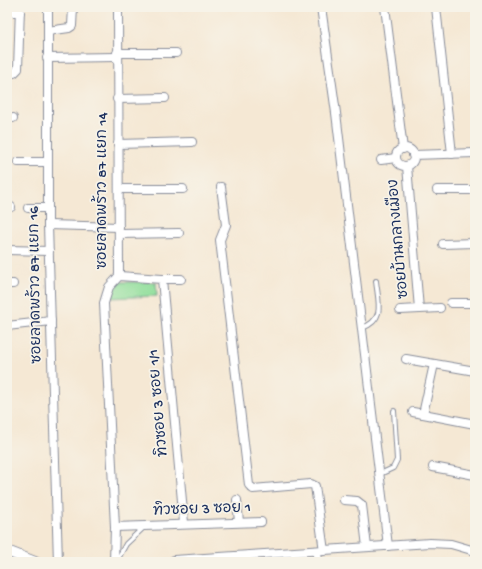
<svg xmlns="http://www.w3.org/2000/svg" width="482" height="569" viewBox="0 0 482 569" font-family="'Gochi Hand','Playpen Sans Thai',sans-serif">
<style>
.green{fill:#92df9c;stroke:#56877d}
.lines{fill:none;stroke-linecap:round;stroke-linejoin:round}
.service-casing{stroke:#888c99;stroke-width:6}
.minor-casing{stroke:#888c99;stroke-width:10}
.tertiary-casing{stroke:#888c99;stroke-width:12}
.service{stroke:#fff;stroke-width:4}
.minor{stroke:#fff;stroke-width:8}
.tertiary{stroke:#fff;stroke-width:10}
.labels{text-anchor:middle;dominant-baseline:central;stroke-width:3.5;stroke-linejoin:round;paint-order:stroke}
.street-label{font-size:15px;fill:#1b2f5e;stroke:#f7f3e8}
</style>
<rect width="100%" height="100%" fill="#f7f3e8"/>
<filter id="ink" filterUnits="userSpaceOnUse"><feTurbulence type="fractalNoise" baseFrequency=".025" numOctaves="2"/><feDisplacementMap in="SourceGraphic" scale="8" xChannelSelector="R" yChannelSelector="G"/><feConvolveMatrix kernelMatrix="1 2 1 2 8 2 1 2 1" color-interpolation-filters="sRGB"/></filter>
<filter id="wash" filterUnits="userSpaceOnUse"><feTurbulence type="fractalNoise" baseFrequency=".012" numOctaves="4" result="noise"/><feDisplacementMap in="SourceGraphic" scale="16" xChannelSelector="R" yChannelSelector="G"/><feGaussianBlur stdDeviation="0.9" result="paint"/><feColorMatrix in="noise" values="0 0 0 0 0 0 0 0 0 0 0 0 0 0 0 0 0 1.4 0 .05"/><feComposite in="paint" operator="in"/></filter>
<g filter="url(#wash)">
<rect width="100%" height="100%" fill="#f5e8d4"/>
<!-- green -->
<path class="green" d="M 116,282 L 156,282 L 157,296 L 109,298 L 109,292 Z"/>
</g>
<g filter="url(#ink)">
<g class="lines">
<defs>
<g id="service">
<path d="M 362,328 C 386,320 378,301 376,281"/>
<path d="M 380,474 L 393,468 L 397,460 L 394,411"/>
<path d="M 116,562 L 126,544 L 144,527"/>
</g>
<g id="minor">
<path d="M 48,7 L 48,225 L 58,562"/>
<path d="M 321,7 L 336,113 L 388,546"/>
<path d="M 385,7 L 403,149"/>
<path d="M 436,7 L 452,154"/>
<path d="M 7,12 L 20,12"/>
<path d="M 48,31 L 69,28 L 72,26 L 73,7"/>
<path d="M 117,53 L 176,53"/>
<path d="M 47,58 L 117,57"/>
<path d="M 7,72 L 14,73 L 18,69 L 20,7"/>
<path d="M 117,99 L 165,98"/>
<path d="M 7,118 L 13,118"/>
<path d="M 118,144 L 192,142"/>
<circle cx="405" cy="157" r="9"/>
<path d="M 413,155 L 475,153"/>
<path d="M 381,160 L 396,158"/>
<path d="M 18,162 L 48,162"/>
<path d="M 407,166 L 419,309"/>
<path d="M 221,187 L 226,225 L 220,240 L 249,485 L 253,489 L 311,484 L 315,486 L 324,551"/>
<path d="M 119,189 L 183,189"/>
<path d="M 437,190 L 475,190"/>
<path d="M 7,207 L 11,207"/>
<path d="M 28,208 L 48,208"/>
<path d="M 48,225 L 119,227"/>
<path d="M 119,234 L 179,233"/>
<path d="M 443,244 L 475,243"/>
<path d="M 7,250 L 49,251"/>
<path d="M 119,276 L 162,279 L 184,523"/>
<path d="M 162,279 L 181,279"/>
<path d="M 7,284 L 13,284"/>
<path d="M 451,303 L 475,303"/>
<path d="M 400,310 L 440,308"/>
<path d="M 7,326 L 51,321"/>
<path d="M 406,359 L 475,371"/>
<path d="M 413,412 L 475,424"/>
<path d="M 423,414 L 434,364"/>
<path d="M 433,467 L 475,475"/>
<path d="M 237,500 L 239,522"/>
<path d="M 344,500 L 357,501 L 362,505 L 367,547"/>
<path d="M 115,527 L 261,522"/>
<path d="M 317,551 L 318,562"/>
<path d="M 174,560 L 430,543 L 451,544 L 475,551"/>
<path d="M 114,562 L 115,527 L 104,303 L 109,287 L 119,276 L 118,7"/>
</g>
<path id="tertiary" d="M 7,551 L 35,562"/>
</defs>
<!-- service casing -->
<use href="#service" class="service-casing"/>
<!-- minor casing -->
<use href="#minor" class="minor-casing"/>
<!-- tertiary casing -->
<use href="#tertiary" class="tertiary-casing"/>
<!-- service -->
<use href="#service" class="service"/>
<!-- minor -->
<use href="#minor" class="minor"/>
<!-- tertiary -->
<use href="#tertiary" class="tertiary"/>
</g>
</g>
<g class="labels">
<!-- street labels -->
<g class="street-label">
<text transform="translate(103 191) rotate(-90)">ซอยลาดพร้าว 87 แยก 14</text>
<text transform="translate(399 239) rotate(-95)">ซอยบ้านกลางเมือง</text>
<text transform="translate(36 285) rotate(-91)">ซอยลาดพร้าว 87 แยก 16</text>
<text transform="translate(159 403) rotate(-95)">ทิวซอย 3 ซอย 1/1</text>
<text transform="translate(202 510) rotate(-2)">ทิวซอย 3 ซอย 1</text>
</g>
</g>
<!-- margin -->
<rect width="482" height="569" fill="none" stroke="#f7f3e8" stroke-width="24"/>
</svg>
